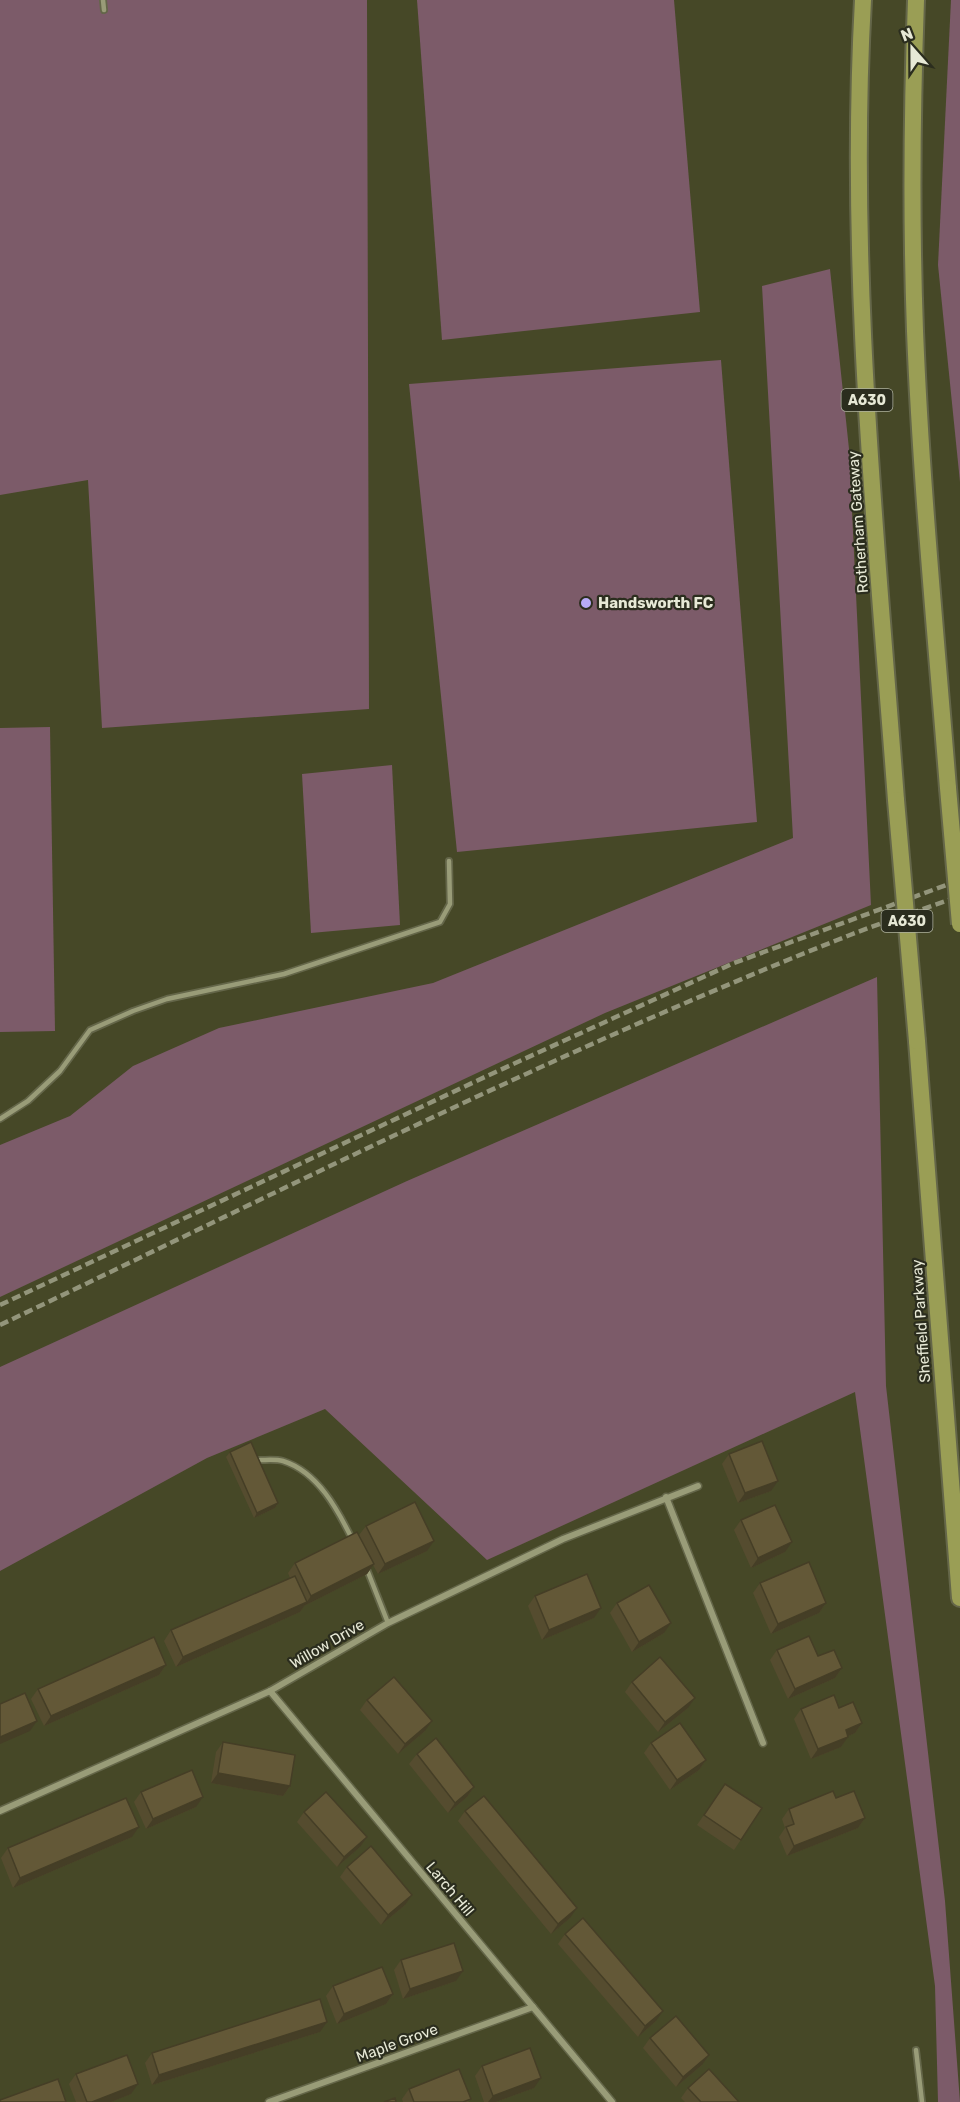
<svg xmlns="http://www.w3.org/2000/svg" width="960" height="2102" viewBox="0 0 960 2102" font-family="Rubik,sans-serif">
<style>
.green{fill:#7c5b69}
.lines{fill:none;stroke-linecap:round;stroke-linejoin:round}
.service-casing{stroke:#646649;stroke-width:8}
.minor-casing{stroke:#646649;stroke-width:9}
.trunk-casing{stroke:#646649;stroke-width:20}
.service{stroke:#999c78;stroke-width:4.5}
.minor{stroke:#999c78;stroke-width:6}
.trunk{stroke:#9a9e55;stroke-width:16}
.rail{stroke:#93957b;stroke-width:4.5;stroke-dasharray:9 4.5;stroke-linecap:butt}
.trunk-bridge-casing{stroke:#646649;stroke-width:20;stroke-linecap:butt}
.trunk-bridge{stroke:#9a9e55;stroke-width:16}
.wall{fill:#554c2f}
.shaded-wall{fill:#453e26}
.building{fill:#635837;stroke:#453e26;stroke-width:1.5}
.poi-dot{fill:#b8abf7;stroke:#2b2d1e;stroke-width:2}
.labels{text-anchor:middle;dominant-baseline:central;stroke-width:4.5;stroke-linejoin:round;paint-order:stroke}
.shield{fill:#2b2d1e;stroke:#afb19f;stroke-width:1.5}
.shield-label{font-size:14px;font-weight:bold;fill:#e7e9d6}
.street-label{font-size:15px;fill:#e7e9d6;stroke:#2b2d1e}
.poi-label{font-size:15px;font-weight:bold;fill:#e7e9d6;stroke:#2b2d1e;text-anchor:start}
</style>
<rect width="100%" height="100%" fill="#464827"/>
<!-- green -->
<g class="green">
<path d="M 0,0 L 367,0 L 369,709 L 102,728 L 88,480 L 0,495 Z"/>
<path d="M 417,0 L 674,0 L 700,312 L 442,340 Z"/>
<path d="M 951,0 L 960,0 L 960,482 L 938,265 Z"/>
<path d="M 830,269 L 849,449 L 871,905 L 605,1013 L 0,1297 L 0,1145 L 70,1116 L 133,1066 L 219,1028 L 433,983 L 793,838 L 762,286 Z"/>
<path d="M 721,360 L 757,822 L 457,852 L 409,384 Z"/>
<path d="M 50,727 L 55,1031 L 0,1032 L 0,728 Z"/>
<path d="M 392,765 L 400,925 L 311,933 L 302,774 Z"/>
<path d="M 877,977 L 886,1386 L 945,1901 L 960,2102 L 938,2102 L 935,1986 L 855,1392 L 487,1560 L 325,1409 L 207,1458 L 0,1571 L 0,1367 L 407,1181 Z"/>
</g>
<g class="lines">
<defs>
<g id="service">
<path d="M 103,0 L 104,10"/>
<path d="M 0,1119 L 28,1101 L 60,1071 L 90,1030 L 133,1011 L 167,999 L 284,974 L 440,922 L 450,904 L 449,861"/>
<path d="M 260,1460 C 267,1460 276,1459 283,1461 C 318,1472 338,1510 353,1541"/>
<path d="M 366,1567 L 388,1623"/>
<path d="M 916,2050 L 922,2102"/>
</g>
<g id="minor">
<path d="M 666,1497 L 763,1743"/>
<path d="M 270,1691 L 612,2102"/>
<path d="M 0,1811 L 270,1691 L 388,1623 L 563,1539 L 698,1486"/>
<path d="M 269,2102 L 533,2007"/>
</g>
<g id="trunk">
<path d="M 863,0 C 848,267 876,534 896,800"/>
<path d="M 916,0 C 912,110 911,221 915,331 C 921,483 936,636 948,788"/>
<path d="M 917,1041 L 960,1598"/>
</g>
</defs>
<!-- service casing -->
<use href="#service" class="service-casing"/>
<!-- minor casing -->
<use href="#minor" class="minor-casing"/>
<!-- trunk casing -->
<use href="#trunk" class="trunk-casing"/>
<!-- service -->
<use href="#service" class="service"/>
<!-- minor -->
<use href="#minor" class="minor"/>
<!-- trunk -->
<use href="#trunk" class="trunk"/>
<!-- rail -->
<g class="rail">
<path d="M 0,1305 L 487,1076 L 734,963 L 960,880"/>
<path d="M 0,1325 C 281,1191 560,1049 850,935 C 886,921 924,909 960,896"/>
</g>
<defs>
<g id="trunk-bridge">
<path d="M 948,788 L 960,924"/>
<path d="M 896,800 L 917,1041"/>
</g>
</defs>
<!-- trunk-bridge casing -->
<use href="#trunk-bridge" class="trunk-bridge-casing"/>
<!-- trunk-bridge -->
<use href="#trunk-bridge" class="trunk-bridge"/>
</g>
<!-- wall -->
<g class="wall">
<path d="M 230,1452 L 278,1503 L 275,1508 L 254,1518 L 226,1457 Z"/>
<path d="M 729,1454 L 771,1491 L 738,1503 L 722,1464 Z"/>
<path d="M 741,1520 L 785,1552 L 751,1568 L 734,1530 Z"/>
<path d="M 366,1526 L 427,1551 L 378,1574 L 373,1565 L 367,1574 L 304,1606 L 300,1612 L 176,1667 L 164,1641 L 171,1630 L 290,1578 L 288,1573 L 295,1563 L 359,1535 Z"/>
<path d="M 760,1583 L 826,1603 L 819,1613 L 771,1634 L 753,1593 Z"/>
<path d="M 535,1596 L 594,1618 L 542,1640 L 528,1606 Z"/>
<path d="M 617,1603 L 664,1633 L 632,1652 L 610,1613 Z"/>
<path d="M 777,1650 L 818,1656 L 842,1668 L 835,1678 L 788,1699 L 770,1660 Z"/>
<path d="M 166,1665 L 159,1675 L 44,1726 L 31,1699 L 38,1689 Z"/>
<path d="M 632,1682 L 688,1708 L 658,1732 L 625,1692 Z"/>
<path d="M 367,1700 L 425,1731 L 398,1754 L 360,1710 Z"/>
<path d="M 801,1709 L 862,1723 L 855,1733 L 848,1736 L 841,1747 L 811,1759 L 794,1719 Z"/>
<path d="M 223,1742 L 290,1786 L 283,1796 L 211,1783 L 216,1752 Z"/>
<path d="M 651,1743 L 706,1760 L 699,1770 L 670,1790 L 644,1753 Z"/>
<path d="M 417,1754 L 474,1787 L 467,1797 L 448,1813 L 409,1764 Z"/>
<path d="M 725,1784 L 762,1808 L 734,1850 L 697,1825 Z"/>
<path d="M 141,1792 L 196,1807 L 146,1829 L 134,1802 Z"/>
<path d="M 836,1798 L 865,1818 L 858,1828 L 787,1856 L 779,1837 L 785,1828 L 782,1819 L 789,1809 Z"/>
<path d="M 465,1811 L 570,1918 L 551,1934 L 458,1821 Z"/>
<path d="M 304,1812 L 360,1847 L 337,1867 L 297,1822 Z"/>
<path d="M 132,1837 L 13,1888 L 1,1858 L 8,1848 Z"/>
<path d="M 347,1867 L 405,1905 L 381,1925 L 340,1877 Z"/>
<path d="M 565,1934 L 656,2021 L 638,2037 L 558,1944 Z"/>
<path d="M 401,1960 L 456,1981 L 403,1999 L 394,1970 Z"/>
<path d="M 333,1986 L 393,1994 L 386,2004 L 337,2024 L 326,1996 Z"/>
<path d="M 320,2032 L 152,2085 L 145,2063 L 152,2053 Z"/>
<path d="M 650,2038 L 702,2065 L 676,2087 L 643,2048 Z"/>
<path d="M 482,2066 L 534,2088 L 496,2102 L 484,2102 L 475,2076 Z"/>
<path d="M 76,2074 L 131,2094 L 111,2102 L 76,2102 L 69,2084 Z"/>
<path d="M 688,2088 L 739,2102 L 685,2102 L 681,2098 Z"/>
<path d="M 409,2089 L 471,2099 L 468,2102 L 403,2102 L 402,2099 Z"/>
</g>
<!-- shaded-wall -->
<g class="shaded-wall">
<path d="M 778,1481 L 771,1491 L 738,1503 L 745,1493 Z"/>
<path d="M 278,1503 L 275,1508 L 254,1518 L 257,1513 Z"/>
<path d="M 434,1541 L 427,1551 L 378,1574 L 385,1564 Z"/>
<path d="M 792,1542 L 785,1552 L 751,1568 L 758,1558 Z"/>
<path d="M 374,1564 L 367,1574 L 304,1606 L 311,1596 Z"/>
<path d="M 307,1602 L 300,1612 L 176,1667 L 183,1657 Z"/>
<path d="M 826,1603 L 819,1613 L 771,1634 L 778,1624 Z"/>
<path d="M 601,1608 L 594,1618 L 542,1640 L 549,1630 Z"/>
<path d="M 671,1623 L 664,1633 L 632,1652 L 639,1642 Z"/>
<path d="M 166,1665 L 159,1675 L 44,1726 L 51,1716 Z"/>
<path d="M 842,1668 L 835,1678 L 788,1699 L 795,1689 Z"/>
<path d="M 695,1698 L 688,1708 L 658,1732 L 665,1722 Z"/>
<path d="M 37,1721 L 30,1731 L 0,1744 L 0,1737 Z"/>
<path d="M 432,1721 L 425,1731 L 398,1754 L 405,1744 Z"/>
<path d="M 862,1723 L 855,1733 L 839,1740 L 846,1730 Z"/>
<path d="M 848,1737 L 841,1747 L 811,1759 L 818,1749 Z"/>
<path d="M 706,1760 L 699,1770 L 670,1790 L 677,1780 Z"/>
<path d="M 218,1773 L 290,1786 L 283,1796 L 211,1783 Z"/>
<path d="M 474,1787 L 467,1797 L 448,1813 L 455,1803 Z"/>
<path d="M 203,1797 L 196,1807 L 146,1829 L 153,1819 Z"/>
<path d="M 865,1818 L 858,1828 L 787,1856 L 794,1846 Z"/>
<path d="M 139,1827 L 132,1837 L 13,1888 L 20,1878 Z"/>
<path d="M 367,1837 L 360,1847 L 337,1867 L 344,1857 Z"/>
<path d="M 412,1895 L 405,1905 L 381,1925 L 388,1915 Z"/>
<path d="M 577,1908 L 570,1918 L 551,1934 L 558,1924 Z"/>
<path d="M 463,1971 L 456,1981 L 403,1999 L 410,1989 Z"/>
<path d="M 393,1994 L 386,2004 L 337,2024 L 344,2014 Z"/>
<path d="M 663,2011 L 656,2021 L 638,2037 L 645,2026 Z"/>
<path d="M 327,2022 L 320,2032 L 152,2085 L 159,2075 Z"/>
<path d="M 709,2055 L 702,2065 L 676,2087 L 683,2077 Z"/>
<path d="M 541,2078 L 534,2088 L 496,2102 L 488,2102 L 493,2096 Z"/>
<path d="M 138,2084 L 131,2094 L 111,2102 L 92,2102 Z"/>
</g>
<!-- building -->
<g class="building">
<path d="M 762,1441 L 778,1481 L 745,1493 L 729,1454 Z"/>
<path d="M 251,1442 L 278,1503 L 257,1513 L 230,1452 Z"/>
<path d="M 415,1502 L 434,1541 L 385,1564 L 366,1526 Z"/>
<path d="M 775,1505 L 792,1542 L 758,1558 L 741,1520 Z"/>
<path d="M 357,1532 L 374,1564 L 311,1596 L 295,1563 Z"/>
<path d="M 809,1562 L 826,1603 L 778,1624 L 760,1583 Z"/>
<path d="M 587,1574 L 601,1608 L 549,1630 L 535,1596 Z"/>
<path d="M 295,1576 L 307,1602 L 183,1657 L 171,1630 Z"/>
<path d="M 649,1585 L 671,1623 L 639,1642 L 617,1603 Z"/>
<path d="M 809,1636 L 818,1656 L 834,1650 L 842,1668 L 795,1689 L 777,1650 Z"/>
<path d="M 154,1637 L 166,1665 L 51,1716 L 38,1689 Z"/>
<path d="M 660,1657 L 695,1698 L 665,1722 L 632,1682 Z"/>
<path d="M 394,1677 L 432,1721 L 405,1744 L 367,1700 Z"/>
<path d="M 25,1693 L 37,1721 L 0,1737 L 0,1704 Z"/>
<path d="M 834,1695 L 839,1708 L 853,1702 L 862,1723 L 846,1730 L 848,1737 L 818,1749 L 801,1709 Z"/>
<path d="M 680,1723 L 706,1760 L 677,1780 L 651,1743 Z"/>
<path d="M 436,1738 L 474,1787 L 455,1803 L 417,1754 Z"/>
<path d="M 223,1742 L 295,1755 L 290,1786 L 218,1773 Z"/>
<path d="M 192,1770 L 203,1797 L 153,1819 L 141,1792 Z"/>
<path d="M 725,1784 L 762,1808 L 741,1840 L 704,1815 Z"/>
<path d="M 833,1791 L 836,1798 L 854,1791 L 865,1818 L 794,1846 L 786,1827 L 794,1824 L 789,1809 Z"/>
<path d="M 326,1792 L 367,1837 L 344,1857 L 304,1812 Z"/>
<path d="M 484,1796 L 577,1908 L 558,1924 L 465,1811 Z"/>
<path d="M 126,1798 L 139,1827 L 20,1878 L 8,1848 Z"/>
<path d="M 371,1846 L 412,1895 L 388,1915 L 347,1867 Z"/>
<path d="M 583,1918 L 663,2011 L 645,2026 L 565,1934 Z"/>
<path d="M 454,1943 L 463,1971 L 410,1989 L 401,1960 Z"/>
<path d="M 382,1967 L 393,1994 L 344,2014 L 333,1986 Z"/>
<path d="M 320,1999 L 327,2022 L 159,2075 L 152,2053 Z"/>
<path d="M 676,2016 L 709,2055 L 683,2077 L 650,2038 Z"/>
<path d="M 530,2048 L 541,2078 L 493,2096 L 482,2066 Z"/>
<path d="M 127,2055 L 138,2084 L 92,2102 L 87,2102 L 76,2074 Z"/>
<path d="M 459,2069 L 471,2099 L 463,2102 L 414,2102 L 409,2089 Z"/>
<path d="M 709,2069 L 739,2102 L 701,2102 L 688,2088 Z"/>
<path d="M 58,2079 L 66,2102 L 0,2102 L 0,2100 Z"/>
<path d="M 395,2098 L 396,2102 L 384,2102 Z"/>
</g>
<!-- markers -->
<circle class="poi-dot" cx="586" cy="603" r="6"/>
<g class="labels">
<!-- shield labels -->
<g class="shield">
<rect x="841.5" y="389" width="51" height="22" rx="4.5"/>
<rect x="881.5" y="910" width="51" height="22" rx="4.5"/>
</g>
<g class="shield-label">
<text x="867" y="400">A630</text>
<text x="907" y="921">A630</text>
</g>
<!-- street labels -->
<g class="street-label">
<text transform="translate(858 522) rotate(-94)">Rotherham Gateway</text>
<text transform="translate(921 1321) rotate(-94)">Sheffield Parkway</text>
<text transform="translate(327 1644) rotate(-30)">Willow Drive</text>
<text transform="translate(450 1889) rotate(50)">Larch Hill</text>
<text transform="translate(397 2043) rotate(-20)">Maple Grove</text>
</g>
<!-- poi labels -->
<g class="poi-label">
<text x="598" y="603">Handsworth FC</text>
</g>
</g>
<!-- north arrow -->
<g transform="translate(912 48) rotate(339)" stroke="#2b2d1e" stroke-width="4.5" paint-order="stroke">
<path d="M0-4.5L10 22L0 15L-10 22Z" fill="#e7e9d6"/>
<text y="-9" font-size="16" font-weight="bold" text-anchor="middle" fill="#e7e9d6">N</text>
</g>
</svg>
